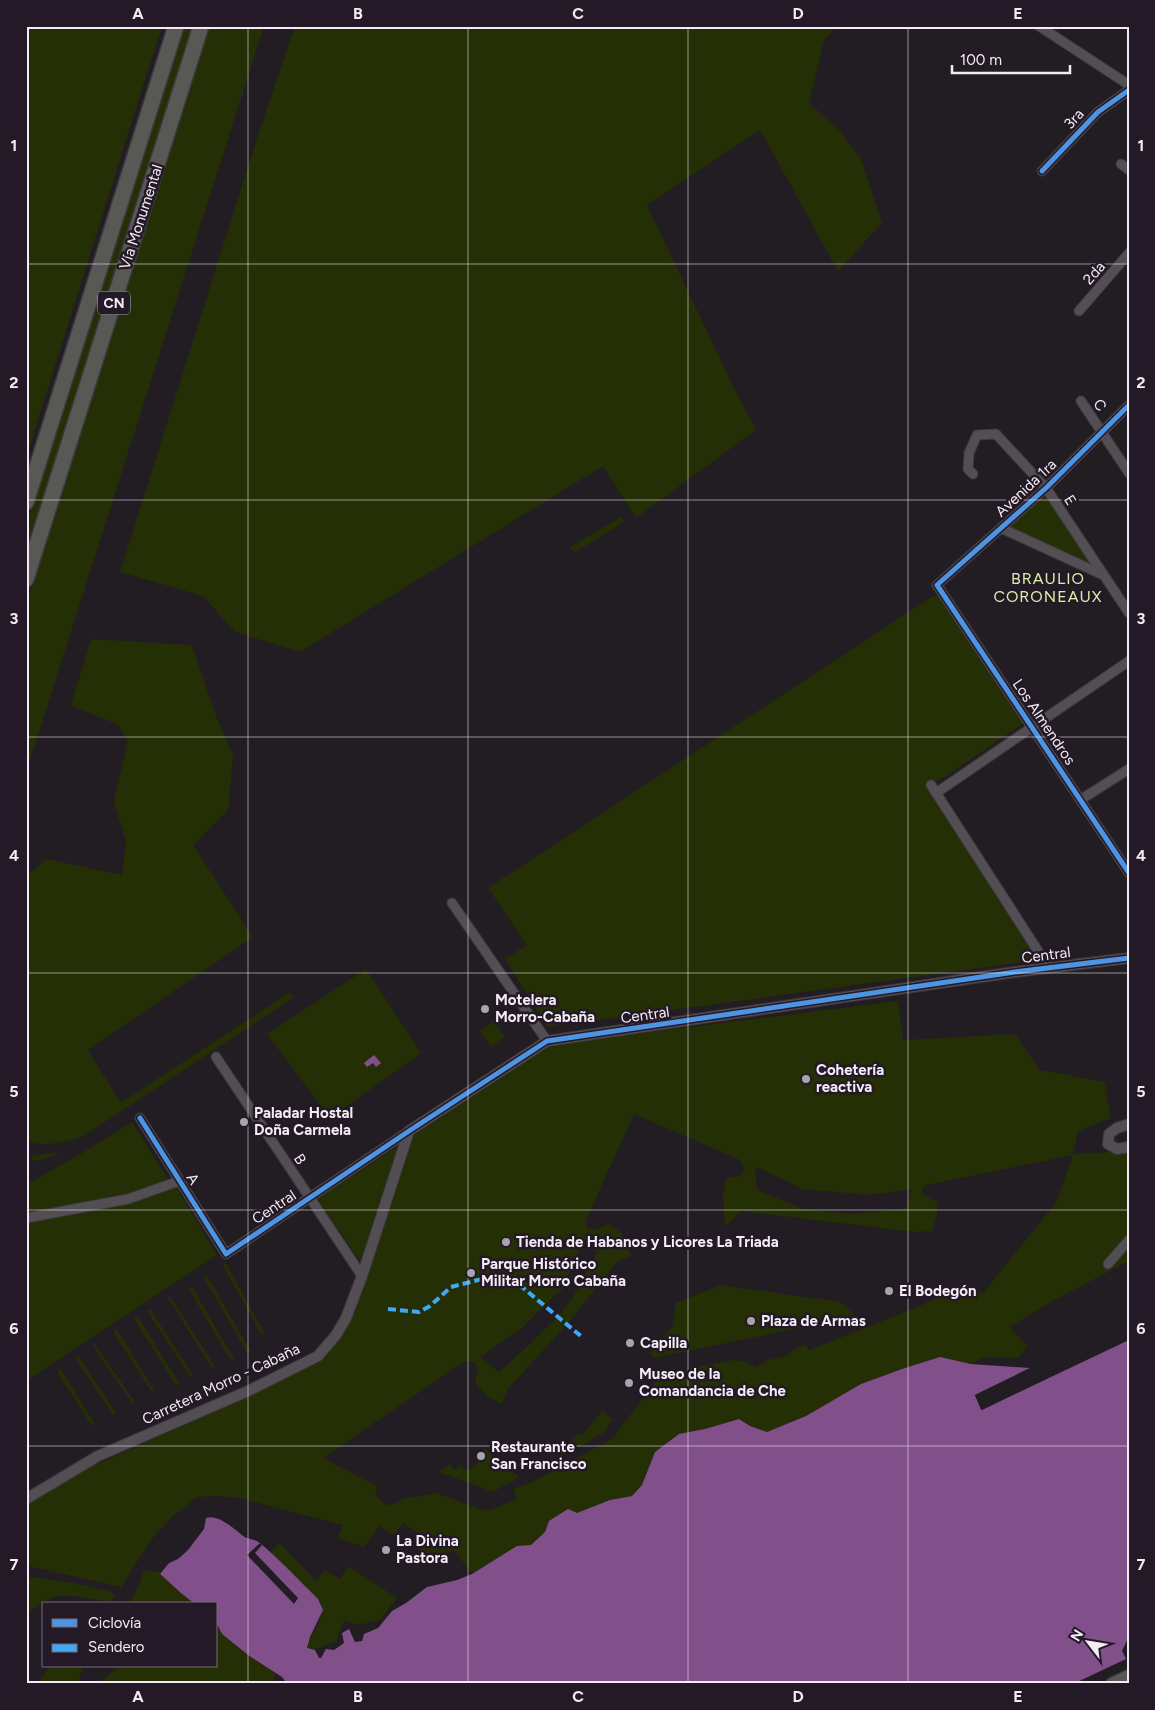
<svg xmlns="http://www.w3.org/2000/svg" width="1155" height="1710" viewBox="0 0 1155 1710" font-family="Figtree,sans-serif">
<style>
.green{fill:#252f05;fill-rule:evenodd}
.water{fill:#814f8a}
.pier{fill:#221c23}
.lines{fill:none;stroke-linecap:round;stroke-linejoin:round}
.minor-casing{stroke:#3d383e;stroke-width:11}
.tertiary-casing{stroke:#3d383e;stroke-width:12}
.primary-casing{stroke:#3d383e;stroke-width:15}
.motorway-casing{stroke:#3d383e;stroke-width:18}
.minor{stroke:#534e54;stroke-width:9}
.tertiary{stroke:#534e54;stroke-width:10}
.primary{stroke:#5a5857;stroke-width:12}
.motorway{stroke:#585854;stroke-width:15}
.quiet{stroke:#3fa9f5;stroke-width:4;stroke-dasharray:8 4;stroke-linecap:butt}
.cycleway-casing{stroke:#241926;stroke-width:8}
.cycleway{stroke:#4d94e3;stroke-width:5}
.grid{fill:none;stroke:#f4ecf5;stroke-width:1;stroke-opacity:0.55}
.poi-dot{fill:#aaa3ac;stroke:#241926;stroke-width:2}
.labels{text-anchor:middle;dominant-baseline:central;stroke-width:5;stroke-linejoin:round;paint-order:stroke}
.shield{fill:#241926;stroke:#b6adb7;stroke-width:1}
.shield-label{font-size:14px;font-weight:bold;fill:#f4ecf5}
.street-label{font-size:15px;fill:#f4ecf5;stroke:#241926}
.poi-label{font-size:15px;font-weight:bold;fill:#f4ecf5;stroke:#241926;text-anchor:start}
.neighbourhood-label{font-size:16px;letter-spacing:1px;fill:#d8f0a5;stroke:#241926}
.neatline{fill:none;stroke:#f4ecf5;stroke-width:2}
.grid-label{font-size:16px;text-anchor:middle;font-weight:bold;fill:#f4ecf5}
</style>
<rect width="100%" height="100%" fill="#221c23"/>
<!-- green -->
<g class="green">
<path d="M 26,26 L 162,26 L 26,458 Z"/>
<path d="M 184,26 L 194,26 L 26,554 L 26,527 Z"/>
<path d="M 210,26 L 264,26 L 26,773 L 26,604 Z"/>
<path d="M 295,26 L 837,26 L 824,40 L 809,103 L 839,130 L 861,159 L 882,223 L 838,271 L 760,130 L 647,205 L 736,392 L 756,430 L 636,518 L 603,466 L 300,652 L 235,632 L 203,596 L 120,572 L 259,132 Z"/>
<path d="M 1046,496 L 1090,563 L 1008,526 Z"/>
<path d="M 621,517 L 625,521 L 574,553 L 570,547 Z"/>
<path d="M 933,596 L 938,596 L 1023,724 L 929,787 L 1039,960 L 547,1027 L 505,959 L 527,945 L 488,888 Z"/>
<path d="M 91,639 L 192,645 L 216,716 L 233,755 L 228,810 L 193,845 L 253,937 L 88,1050 L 121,1103 L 290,992 L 293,998 L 82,1137 C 65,1141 42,1149 26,1140 L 26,876 L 47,859 L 122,875 L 126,842 L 114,801 L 128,740 L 117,724 L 71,706 Z"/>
<path d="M 366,969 L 421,1053 L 330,1118 L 267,1034 Z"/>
<path d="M 898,1001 L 903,1040 L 1015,1034 L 1040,1070 L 1105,1082 L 1110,1118 L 1078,1131 L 1073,1154 L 1129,1151 L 1129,1261 L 1056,1299 L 1010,1327 L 1027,1346 L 1019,1357 L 985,1357 L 971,1364 L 940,1357 L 861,1384 L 806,1416 L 767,1432 L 750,1426 L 739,1419 L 705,1429 L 679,1434 L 655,1452 L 642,1485 L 632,1496 L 610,1500 L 577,1513 L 549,1521 L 545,1532 L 531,1545 L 517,1546 L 472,1574 L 454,1550 L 435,1560 L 414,1546 L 422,1535 L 403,1523 L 394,1535 L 379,1526 L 364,1547 L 338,1538 L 342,1525 L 244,1499 L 221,1496 L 197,1497 L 173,1516 L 151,1540 L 121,1587 L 32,1567 L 26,1563 L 26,1505 L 73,1475 L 251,1395 L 321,1360 L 341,1337 L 353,1312 L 368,1272 L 317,1199 L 553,1044 ZM 634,1114 L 738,1159 L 745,1168 L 741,1176 L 726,1178 L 723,1196 L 725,1227 L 741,1211 L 914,1232 L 932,1231 L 937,1215 L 937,1202 L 922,1194 L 922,1189 L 927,1185 L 1073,1155 L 1057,1201 L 983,1293 L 956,1286 L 920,1306 L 809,1350 L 806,1344 L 793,1350 L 784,1357 L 767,1360 L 756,1367 L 745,1362 L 733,1360 L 661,1374 L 613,1438 L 531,1483 L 514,1488 L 516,1500 L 486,1511 L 436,1493 L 403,1499 L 390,1505 L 384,1504 L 375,1494 L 377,1486 L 323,1458 L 465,1361 L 473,1362 L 478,1368 L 475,1383 L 488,1397 L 502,1404 L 507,1390 L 567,1324 L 618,1261 L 631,1256 L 622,1233 L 608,1224 L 595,1230 L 587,1228 L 586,1220 ZM 757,1167 L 803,1189 L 869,1195 L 911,1189 L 907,1208 L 853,1214 L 804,1209 L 757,1190 L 755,1173 ZM 583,1240 L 597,1252 L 572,1299 L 561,1313 L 529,1345 L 499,1372 L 480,1357 L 522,1328 L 563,1288 Z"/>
<path d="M 494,1021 L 505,1037 L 491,1047 L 480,1031 Z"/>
<path d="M 132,1122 L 168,1179 L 129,1195 L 26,1212 L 26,1194 L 29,1183 L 82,1153 Z"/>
<path d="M 63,1153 L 37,1161 L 31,1160 L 32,1157 L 35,1155 Z"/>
<path d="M 176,1187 L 217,1255 L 26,1381 L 26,1221 L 101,1209 L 137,1200 Z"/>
<path d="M 225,1262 L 265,1334 L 262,1335 L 222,1264 Z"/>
<path d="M 206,1274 L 251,1352 L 248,1354 L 203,1276 Z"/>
<path d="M 721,1285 L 840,1302 L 855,1314 L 804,1327 L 655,1358 L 649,1353 L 673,1326 L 676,1303 Z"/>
<path d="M 192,1287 L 234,1359 L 231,1361 L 189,1289 Z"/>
<path d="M 170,1296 L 215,1367 L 212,1368 L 168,1298 Z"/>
<path d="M 150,1309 L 194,1376 L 191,1378 L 147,1311 Z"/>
<path d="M 138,1317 L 179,1383 L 176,1385 L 134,1319 Z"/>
<path d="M 117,1330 L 154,1390 L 152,1392 L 113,1332 Z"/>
<path d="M 95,1344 L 134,1401 L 132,1403 L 93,1346 Z"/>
<path d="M 78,1355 L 116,1413 L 113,1415 L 75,1357 Z"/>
<path d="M 61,1370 L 95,1424 L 92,1426 L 57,1372 Z"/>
<path d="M 602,1411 L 613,1419 L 605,1432 L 557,1459 L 579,1433 L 582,1435 Z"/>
<path d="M 485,1449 L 519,1477 L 493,1492 L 439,1472 L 449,1464 L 454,1470 L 461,1466 L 467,1471 L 478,1463 L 474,1456 Z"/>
<path d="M 280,1543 L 316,1581 L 325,1570 L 340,1579 L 348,1566 L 397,1598 L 380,1620 L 358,1625 L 345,1620 L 341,1627 L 337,1641 C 327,1643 319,1651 308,1649 L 307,1645 C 313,1630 329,1615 318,1599 L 270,1552 Z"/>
<path d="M 144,1570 L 160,1572 L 160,1574 L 195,1604 L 129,1604 L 139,1585 Z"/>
<path d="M 30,1577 L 74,1583 L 112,1592 L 115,1596 L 111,1601 C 84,1601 66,1588 41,1603 C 35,1607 31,1610 26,1616 L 26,1581 Z"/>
<path d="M 216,1622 C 223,1642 258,1661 276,1673 L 272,1684 L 98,1684 L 119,1666 L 216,1666 Z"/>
<path d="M 50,1666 L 84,1666 L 79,1679 L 82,1684 L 37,1684 Z"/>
</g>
<!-- water -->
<g class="water">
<path d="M 374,1055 L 381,1063 L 376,1067 L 373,1063 L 367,1067 L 364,1063 Z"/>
<path d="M 1129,1339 L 1129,1636 L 1122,1651 L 1126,1659 L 1073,1684 L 287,1684 L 282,1677 L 248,1655 L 222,1634 L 216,1622 L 216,1604 L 195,1604 L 181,1593 L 160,1574 L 169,1563 L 178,1559 L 188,1550 L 204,1529 L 206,1518 C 218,1514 233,1528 242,1535 C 247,1540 254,1538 260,1543 C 280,1560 299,1580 318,1599 L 323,1610 L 310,1637 L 307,1648 L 315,1650 L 319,1658 L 321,1658 L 326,1649 L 334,1650 L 344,1643 L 342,1633 L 349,1629 L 355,1642 L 362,1641 L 364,1634 L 378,1628 L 392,1611 L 406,1603 L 427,1587 L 457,1580 L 472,1574 L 517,1546 L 531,1545 L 545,1532 L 549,1521 L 568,1509 L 577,1513 L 610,1500 L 632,1496 L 642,1485 L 655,1452 L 679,1434 L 705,1429 L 739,1419 L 750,1426 L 767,1432 L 806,1416 L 861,1384 L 902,1369 L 940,1357 L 971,1364 L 1030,1368 L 975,1395 L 982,1410 Z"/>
</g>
<!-- pier -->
<g class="pier">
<path d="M 1129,1336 L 1129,1340 L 981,1410 L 975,1395 L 1033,1367 L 1032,1370 L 978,1397 L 983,1407 Z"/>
<path d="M 260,1543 L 262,1545 L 255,1553 L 298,1598 L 294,1604 L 247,1555 Z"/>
</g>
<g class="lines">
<defs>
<g id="minor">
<path d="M 1039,26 L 1129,85"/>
<path d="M 1121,164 L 1129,170"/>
<path d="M 1042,171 L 1098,112 L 1129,90"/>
<path d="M 1079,311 L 1129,253"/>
<path d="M 1081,401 L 1129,473"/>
<path d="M 1129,405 L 1046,488 L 937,585 L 1129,873"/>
<path d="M 973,474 L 968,469 L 969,453 L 977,435 L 996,434 L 1046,488 L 1129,613"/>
<path d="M 1001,528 L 1103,575"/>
<path d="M 931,785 L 1049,968"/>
<path d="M 936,793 L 1129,661"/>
<path d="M 1080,800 L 1129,769"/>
<path d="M 452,903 L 547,1041"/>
<path d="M 216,1057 L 362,1276"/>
<path d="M 140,1118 L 226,1254 L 409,1131"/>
<path d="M 26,1218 L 128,1199 L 179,1181"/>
<path d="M 1108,1264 L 1129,1240"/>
</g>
<g id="tertiary">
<path d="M 1129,1124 L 1117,1128 L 1109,1134 L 1108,1144 L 1117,1149 L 1129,1147"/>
<path d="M 26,1499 L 98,1456 L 248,1391 L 318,1356 L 336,1335 L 346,1318 L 362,1276 L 409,1131 L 547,1041 L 1015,972 L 1129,958"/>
</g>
<path id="primary" d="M 1112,1684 L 1129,1676"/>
<g id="motorway">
<path d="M 26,502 L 176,26"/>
<path d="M 26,579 L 201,26"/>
</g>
</defs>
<!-- minor casing -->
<use href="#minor" class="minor-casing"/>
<!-- tertiary casing -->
<use href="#tertiary" class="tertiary-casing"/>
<!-- primary casing -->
<use href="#primary" class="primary-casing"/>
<!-- motorway casing -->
<use href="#motorway" class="motorway-casing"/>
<!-- minor -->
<use href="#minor" class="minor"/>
<!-- tertiary -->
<use href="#tertiary" class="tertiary"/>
<!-- primary -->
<use href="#primary" class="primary"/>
<!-- motorway -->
<use href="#motorway" class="motorway"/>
<!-- quiet -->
<path class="quiet" d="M 388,1309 L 419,1312 L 430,1306 L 451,1287 L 486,1278 L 510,1277 L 582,1337"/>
<defs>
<g id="cycleway">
<path d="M 1042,171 L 1098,112 L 1129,90"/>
<path d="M 1129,405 L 1046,488 L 937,585 L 1129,873"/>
<path d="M 140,1118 L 226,1254 L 409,1131 L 547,1041 L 1015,972 L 1129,958"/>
</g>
</defs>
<!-- cycleway casing -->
<use href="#cycleway" class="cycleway-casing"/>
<!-- cycleway -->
<use href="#cycleway" class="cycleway"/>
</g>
<!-- grid -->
<path class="grid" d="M 248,26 L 248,1684M 468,26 L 468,1684M 688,26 L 688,1684M 908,26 L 908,1684M 26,264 L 1129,264M 26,500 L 1129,500M 26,737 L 1129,737M 26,973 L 1129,973M 26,1210 L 1129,1210M 26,1446 L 1129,1446"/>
<!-- markers -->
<g class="poi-dot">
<circle cx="485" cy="1009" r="5"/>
<circle cx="806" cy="1079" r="5"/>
<circle cx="244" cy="1122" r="5"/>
<circle cx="506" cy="1242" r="5"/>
<circle cx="471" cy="1273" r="5"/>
<circle cx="889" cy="1291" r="5"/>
<circle cx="751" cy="1321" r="5"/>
<circle cx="630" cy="1343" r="5"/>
<circle cx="629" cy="1383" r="5"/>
<circle cx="481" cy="1456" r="5"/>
<circle cx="386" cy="1550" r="5"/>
</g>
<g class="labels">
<!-- shield labels -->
<rect class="shield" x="98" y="291.5" width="32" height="23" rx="4"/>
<g class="shield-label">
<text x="114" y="303">CN</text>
</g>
<!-- street labels -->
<g class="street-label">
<text transform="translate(1074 119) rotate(-47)">3ra</text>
<text transform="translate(141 217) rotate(-72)">Vía Monumental</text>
<text transform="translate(1094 273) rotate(-49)">2da</text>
<text transform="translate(1100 405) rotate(57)">C</text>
<text transform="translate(1026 488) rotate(-43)">Avenida 1ra</text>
<text transform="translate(1070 500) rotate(58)">E</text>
<text transform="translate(1044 722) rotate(56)">Los Almendros</text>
<text transform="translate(1046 955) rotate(-7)">Central</text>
<text transform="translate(645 1015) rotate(-8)">Central</text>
<text transform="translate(300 1159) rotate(57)">B</text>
<text transform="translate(193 1179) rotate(58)">A</text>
<text transform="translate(274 1207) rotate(-33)">Central</text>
<text transform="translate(221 1384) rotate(-25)">Carretera Morro - Cabaña</text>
</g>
<!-- poi labels -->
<g class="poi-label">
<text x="495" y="1000">Motelera<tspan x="495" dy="17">Morro-Cabaña</tspan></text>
<text x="816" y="1070">Cohetería<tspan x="816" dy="17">reactiva</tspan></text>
<text x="254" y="1113">Paladar Hostal<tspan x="254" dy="17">Doña Carmela</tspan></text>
<text x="516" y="1242">Tienda de Habanos y Licores La Triada</text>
<text x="481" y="1264">Parque Histórico<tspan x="481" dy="17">Militar Morro Cabaña</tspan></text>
<text x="899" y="1291">El Bodegón</text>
<text x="761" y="1321">Plaza de Armas</text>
<text x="640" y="1343">Capilla</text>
<text x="639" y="1374">Museo de la<tspan x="639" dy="17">Comandancia de Che</tspan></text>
<text x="491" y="1447">Restaurante<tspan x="491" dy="17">San Francisco</tspan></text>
<text x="396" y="1541">La Divina<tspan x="396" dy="17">Pastora</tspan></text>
</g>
<!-- neighbourhood labels -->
<g class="neighbourhood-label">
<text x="1048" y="578">BRAULIO<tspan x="1048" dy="18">CORONEAUX</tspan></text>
</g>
</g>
<!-- border -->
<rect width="1155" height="1710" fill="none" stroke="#241926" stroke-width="55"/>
<!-- legend -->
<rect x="42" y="1602" width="175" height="65" fill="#241926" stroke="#776d79"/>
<rect x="52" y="1619" width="25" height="8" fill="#4d94e3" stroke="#776d79"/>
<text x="88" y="1628" font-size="15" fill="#f4ecf5">Ciclovía</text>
<rect x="52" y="1644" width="25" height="8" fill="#3fa9f5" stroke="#776d79"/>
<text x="88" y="1652" font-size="15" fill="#f4ecf5">Sendero</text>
<!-- north arrow -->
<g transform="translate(1088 1642) rotate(301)" stroke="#241926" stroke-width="4" paint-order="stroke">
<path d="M0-4L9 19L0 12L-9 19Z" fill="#f4ecf5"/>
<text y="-8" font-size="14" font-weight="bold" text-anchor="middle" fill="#f4ecf5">N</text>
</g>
<!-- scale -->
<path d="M952 65v8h118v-8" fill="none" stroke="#f4ecf5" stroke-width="2.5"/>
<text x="960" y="65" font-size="15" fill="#f4ecf5" stroke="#241926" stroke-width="4" paint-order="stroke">100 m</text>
<rect x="28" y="28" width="1100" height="1654" class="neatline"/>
<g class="grid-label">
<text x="138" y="19">A</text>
<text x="358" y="19">B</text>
<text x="578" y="19">C</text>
<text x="798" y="19">D</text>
<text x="1018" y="19">E</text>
<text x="14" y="151">1</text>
<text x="1141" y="151">1</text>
<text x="14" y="388">2</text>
<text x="1141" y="388">2</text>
<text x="14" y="624">3</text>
<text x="1141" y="624">3</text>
<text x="14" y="861">4</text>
<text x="1141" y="861">4</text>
<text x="14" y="1097">5</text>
<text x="1141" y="1097">5</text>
<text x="14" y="1334">6</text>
<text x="1141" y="1334">6</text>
<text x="14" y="1570">7</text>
<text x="1141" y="1570">7</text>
<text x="138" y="1702">A</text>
<text x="358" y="1702">B</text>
<text x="578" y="1702">C</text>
<text x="798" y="1702">D</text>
<text x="1018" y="1702">E</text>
</g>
</svg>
